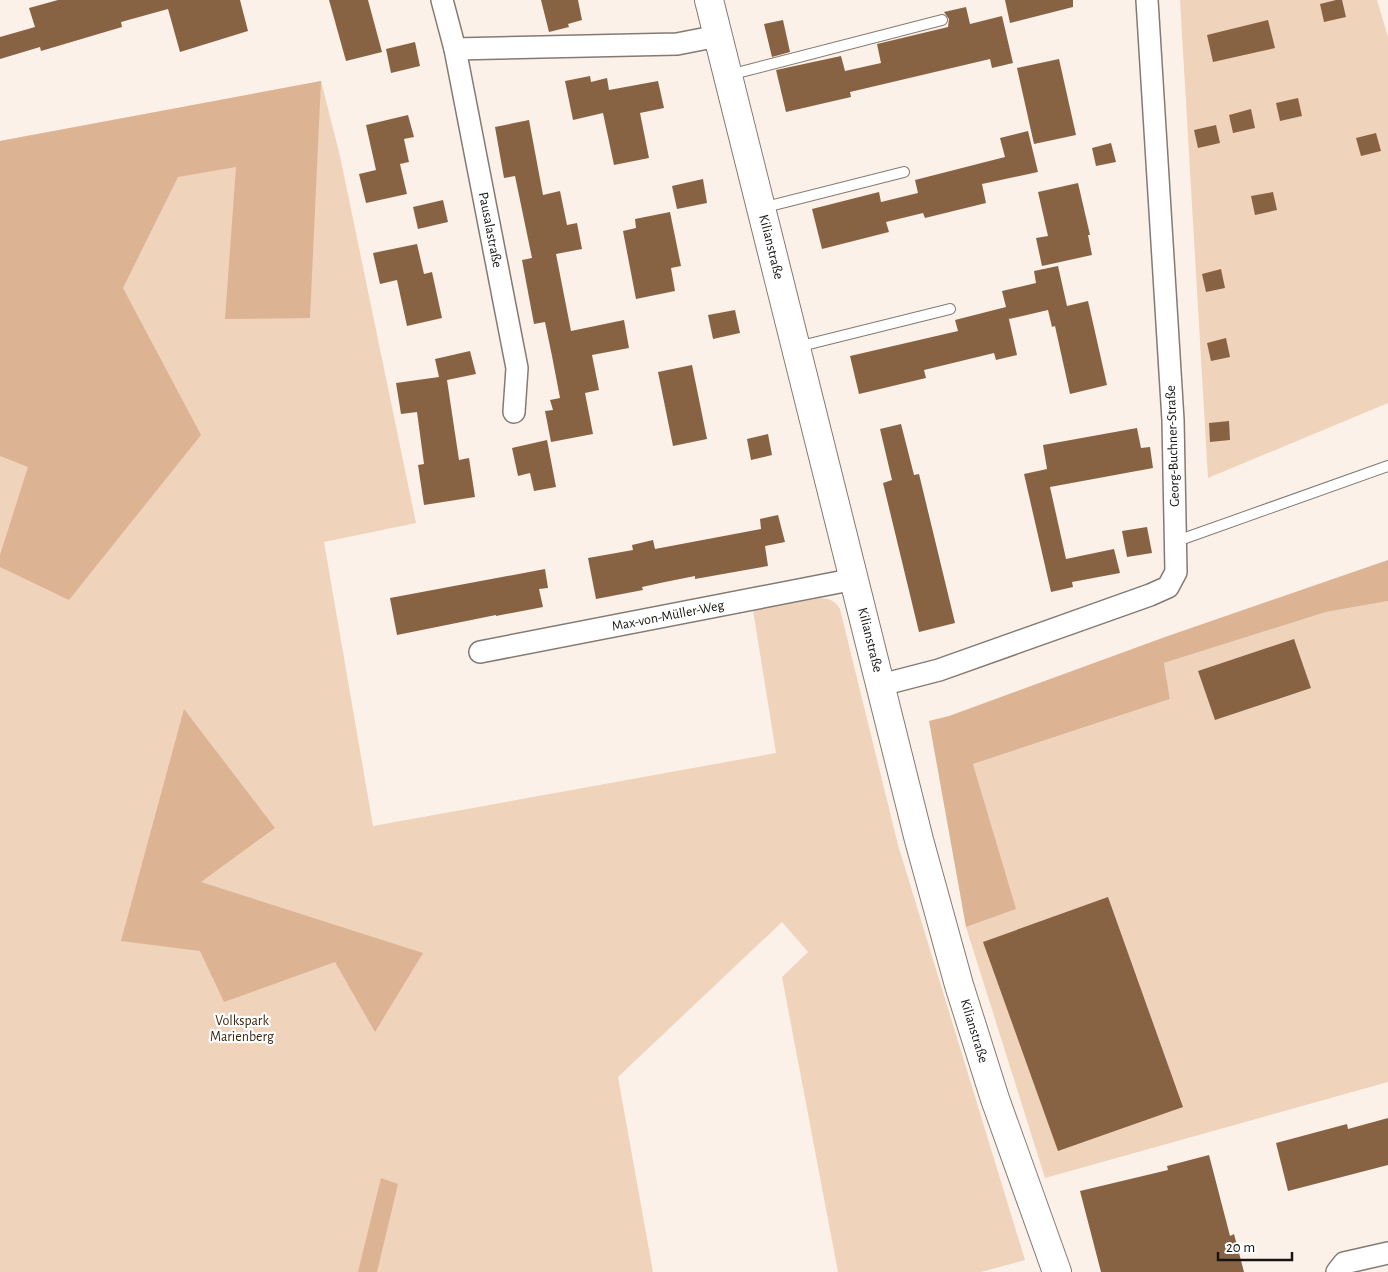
<svg xmlns="http://www.w3.org/2000/svg" width="1388" height="1272" viewBox="0 0 1388 1272" font-family="'Alegreya Sans',sans-serif">
<style>
.green{fill:#f0d3bb}
.forest{fill:#dcb493}
.building{fill:#876344}
.lines{fill:none;stroke-linecap:round;stroke-linejoin:round}
.service-casing{stroke:#837a73;stroke-width:12}
.minor-casing{stroke:#837a73;stroke-width:24}
.secondary-casing{stroke:#837a73;stroke-width:30}
.service{stroke:#fff;stroke-width:10}
.minor{stroke:#fff;stroke-width:21}
.secondary{stroke:#fff;stroke-width:28}
.labels{text-anchor:middle;dominant-baseline:central;stroke-width:4.5;stroke-linejoin:round;paint-order:stroke}
.street-label{font-size:14px;fill:#171411;stroke:#fff}
.park-label{font-size:14px;fill:#40240a;stroke:#fff}
</style>
<rect width="100%" height="100%" fill="#fbf1e9"/>
<!-- green -->
<g class="green">
<path d="M 1180,0 L 1377,0 L 1388,37 L 1388,403 L 1208,478 Z"/>
<path d="M 321,81 L 340,156 L 416,523 L 324,542 L 373,826 L 776,753 L 753,610 L 821,598 C 831,599 835,601 840,609 L 898,845 L 1025,1260 L 981,1272 L 838,1272 L 782,977 L 808,952 L 782,922 L 618,1077 L 653,1272 L 0,1272 L 0,141 Z"/>
<path d="M 1388,601 L 1388,1082 L 1045,1178 L 966,927 L 1015,909 L 973,764 L 1170,699 L 1164,663 L 1326,612 Z"/>
</g>
<!-- forest -->
<g class="forest">
<path d="M 321,81 L 310,318 L 225,319 L 236,167 L 178,177 L 123,288 L 201,435 L 69,600 L 0,567 L 0,555 L 28,467 L 0,456 L 0,141 Z"/>
<path d="M 1388,560 L 1388,601 L 1326,612 L 1164,663 L 1170,699 L 973,764 L 1016,909 L 966,927 L 929,721 L 949,716 L 1165,637 Z"/>
<path d="M 184,709 L 275,828 L 201,882 L 423,953 L 375,1032 L 335,962 L 224,1002 L 200,951 L 121,941 Z"/>
<path d="M 381,1178 L 398,1184 L 377,1272 L 358,1272 Z"/>
</g>
<!-- building -->
<g class="building">
<path d="M 58,0 L 240,0 L 248,31 L 180,52 L 168,9 L 121,22 L 122,27 L 41,51 L 40,47 L 0,59 L 0,37 L 35,27 L 29,8 Z"/>
<path d="M 329,0 L 368,0 L 382,52 L 346,61 Z"/>
<path d="M 541,0 L 578,0 L 582,20 L 568,24 L 569,27 L 549,32 Z"/>
<path d="M 1005,0 L 1073,0 L 1073,7 L 1010,23 Z"/>
<path d="M 1336,0 L 1342,0 L 1346,17 L 1324,22 L 1320,4 Z"/>
<path d="M 966,7 L 970,24 L 1002,16 L 1013,63 L 992,68 L 990,59 L 850,92 L 851,97 L 786,112 L 776,70 L 841,56 L 845,71 L 881,63 L 877,44 L 948,27 L 949,19 L 944,12 Z"/>
<path d="M 783,20 L 790,52 L 772,57 L 764,24 Z"/>
<path d="M 1268,20 L 1275,48 L 1213,62 L 1207,35 Z"/>
<path d="M 415,42 L 420,66 L 391,73 L 386,49 Z"/>
<path d="M 1059,59 L 1076,135 L 1034,144 L 1017,68 Z"/>
<path d="M 590,76 L 591,82 L 607,78 L 609,90 L 658,81 L 664,108 L 640,113 L 649,158 L 614,165 L 603,113 L 573,120 L 565,81 Z"/>
<path d="M 1298,98 L 1302,116 L 1280,121 L 1276,103 Z"/>
<path d="M 1251,109 L 1255,128 L 1233,133 L 1229,115 Z"/>
<path d="M 408,115 L 414,137 L 404,139 L 409,162 L 400,164 L 407,194 L 366,203 L 359,174 L 376,170 L 366,125 Z"/>
<path d="M 529,120 L 543,195 L 560,191 L 567,225 L 577,223 L 582,249 L 556,254 L 571,331 L 624,320 L 629,348 L 592,355 L 599,390 L 585,393 L 593,434 L 551,442 L 545,411 L 553,410 L 550,400 L 560,398 L 552,356 L 545,322 L 534,324 L 522,260 L 532,258 L 515,176 L 504,178 L 495,127 Z"/>
<path d="M 1216,125 L 1220,143 L 1198,148 L 1194,130 Z"/>
<path d="M 1028,131 L 1038,172 L 982,184 L 986,203 L 925,218 L 923,213 L 886,222 L 889,232 L 822,249 L 812,209 L 879,192 L 881,202 L 918,193 L 915,180 L 1005,157 L 1000,138 Z"/>
<path d="M 1376,133 L 1381,151 L 1361,156 L 1356,138 Z"/>
<path d="M 1111,143 L 1116,162 L 1096,166 L 1092,148 Z"/>
<path d="M 703,179 L 707,203 L 677,209 L 672,186 Z"/>
<path d="M 1078,183 L 1090,235 L 1088,235 L 1092,255 L 1042,266 L 1036,238 L 1048,236 L 1038,192 Z"/>
<path d="M 1273,192 L 1277,210 L 1255,215 L 1251,196 Z"/>
<path d="M 443,200 L 448,222 L 418,229 L 413,207 Z"/>
<path d="M 670,212 L 681,266 L 671,268 L 675,291 L 636,299 L 623,231 L 636,228 L 635,219 Z"/>
<path d="M 417,244 L 424,274 L 432,272 L 442,318 L 407,326 L 397,280 L 380,284 L 373,253 Z"/>
<path d="M 1058,266 L 1067,306 L 1088,301 L 1107,385 L 1070,394 L 1055,326 L 1052,327 L 1048,310 L 1009,319 L 1008,315 L 1017,355 L 996,360 L 994,353 L 924,370 L 926,378 L 859,394 L 850,356 L 958,331 L 955,320 L 1006,307 L 1002,291 L 1036,283 L 1034,271 Z"/>
<path d="M 1221,269 L 1225,288 L 1206,292 L 1202,274 Z"/>
<path d="M 735,310 L 740,333 L 713,339 L 708,315 Z"/>
<path d="M 1226,338 L 1230,357 L 1211,361 L 1207,343 Z"/>
<path d="M 470,351 L 476,374 L 447,380 L 459,460 L 469,458 L 475,497 L 424,505 L 418,465 L 424,464 L 417,412 L 401,414 L 396,383 L 439,377 L 435,359 Z"/>
<path d="M 692,365 L 707,439 L 673,446 L 658,372 Z"/>
<path d="M 1229,421 L 1230,440 L 1210,442 L 1209,423 Z"/>
<path d="M 901,424 L 914,475 L 919,474 L 955,623 L 919,632 L 883,483 L 892,480 L 880,429 Z"/>
<path d="M 1137,428 L 1141,448 L 1150,447 L 1153,468 L 1050,487 L 1066,559 L 1114,549 L 1120,573 L 1072,582 L 1073,587 L 1051,592 L 1024,474 L 1047,469 L 1043,445 Z"/>
<path d="M 768,434 L 772,455 L 751,460 L 747,439 Z"/>
<path d="M 547,440 L 556,487 L 534,491 L 530,473 L 518,476 L 512,448 Z"/>
<path d="M 778,515 L 785,542 L 765,546 L 768,566 L 695,579 L 695,576 L 665,582 L 642,587 L 643,590 L 596,599 L 588,558 L 633,550 L 632,545 L 653,540 L 655,549 L 761,529 L 760,519 Z"/>
<path d="M 1147,527 L 1152,553 L 1127,557 L 1122,531 Z"/>
<path d="M 545,569 L 548,588 L 539,589 L 543,607 L 496,616 L 496,615 L 397,635 L 390,598 Z"/>
<path d="M 1294,639 L 1311,688 L 1215,720 L 1198,671 Z"/>
<path d="M 1108,897 L 1183,1107 L 1058,1151 L 983,942 Z"/>
<path d="M 1388,1118 L 1388,1165 L 1288,1191 L 1276,1143 L 1347,1124 L 1348,1129 Z"/>
<path d="M 1209,1155 L 1230,1236 L 1234,1234 L 1244,1272 L 1101,1272 L 1080,1191 L 1168,1170 L 1167,1166 Z"/>
</g>
<g class="lines">
<defs>
<g id="service">
<path d="M 729,75 L 942,20"/>
<path d="M 762,208 L 904,172"/>
<path d="M 797,347 L 950,309"/>
<path d="M 1177,541 L 1388,466"/>
</g>
<g id="minor">
<path d="M 442,0 L 455,49 L 677,44 L 718,36"/>
<path d="M 455,49 L 517,368 L 514,412"/>
<path d="M 480,652 L 855,579"/>
<path d="M 881,685 L 939,670 L 1150,595 L 1168,587 L 1176,572 L 1173,420 L 1147,0"/>
<path d="M 1337,1272 L 1344,1263 L 1388,1253"/>
</g>
<path id="secondary" d="M 709,0 L 919,840 L 959,985 L 995,1099 L 1057,1272"/>
</defs>
<!-- service casing -->
<use href="#service" class="service-casing"/>
<!-- minor casing -->
<use href="#minor" class="minor-casing"/>
<!-- secondary casing -->
<use href="#secondary" class="secondary-casing"/>
<!-- service -->
<use href="#service" class="service"/>
<!-- minor -->
<use href="#minor" class="minor"/>
<!-- secondary -->
<use href="#secondary" class="secondary"/>
</g>
<g class="labels">
<!-- street labels -->
<g class="street-label">
<text transform="translate(490 230) rotate(79)">Pausalastraße</text>
<text transform="translate(771 247) rotate(76)">Kilianstraße</text>
<text transform="translate(1173 446) rotate(-92)">Georg-Buchner-Straße</text>
<text transform="translate(668 616) rotate(-11)">Max-von-Müller-Weg</text>
<text transform="translate(870 640) rotate(76)">Kilianstraße</text>
<text transform="translate(974 1031) rotate(73)">Kilianstraße</text>
</g>
<!-- park labels -->
<g class="park-label">
<text x="242" y="1021">Volkspark<tspan x="242" dy="16">Marienberg</tspan></text>
</g>
</g>
<!-- scale -->
<path d="M1218 1252v8h74v-8" fill="none" stroke="#171411" stroke-width="2.5"/>
<text x="1226" y="1252" font-size="15" fill="#171411" stroke="#ffffff" stroke-width="4" paint-order="stroke">20 m</text>
</svg>
